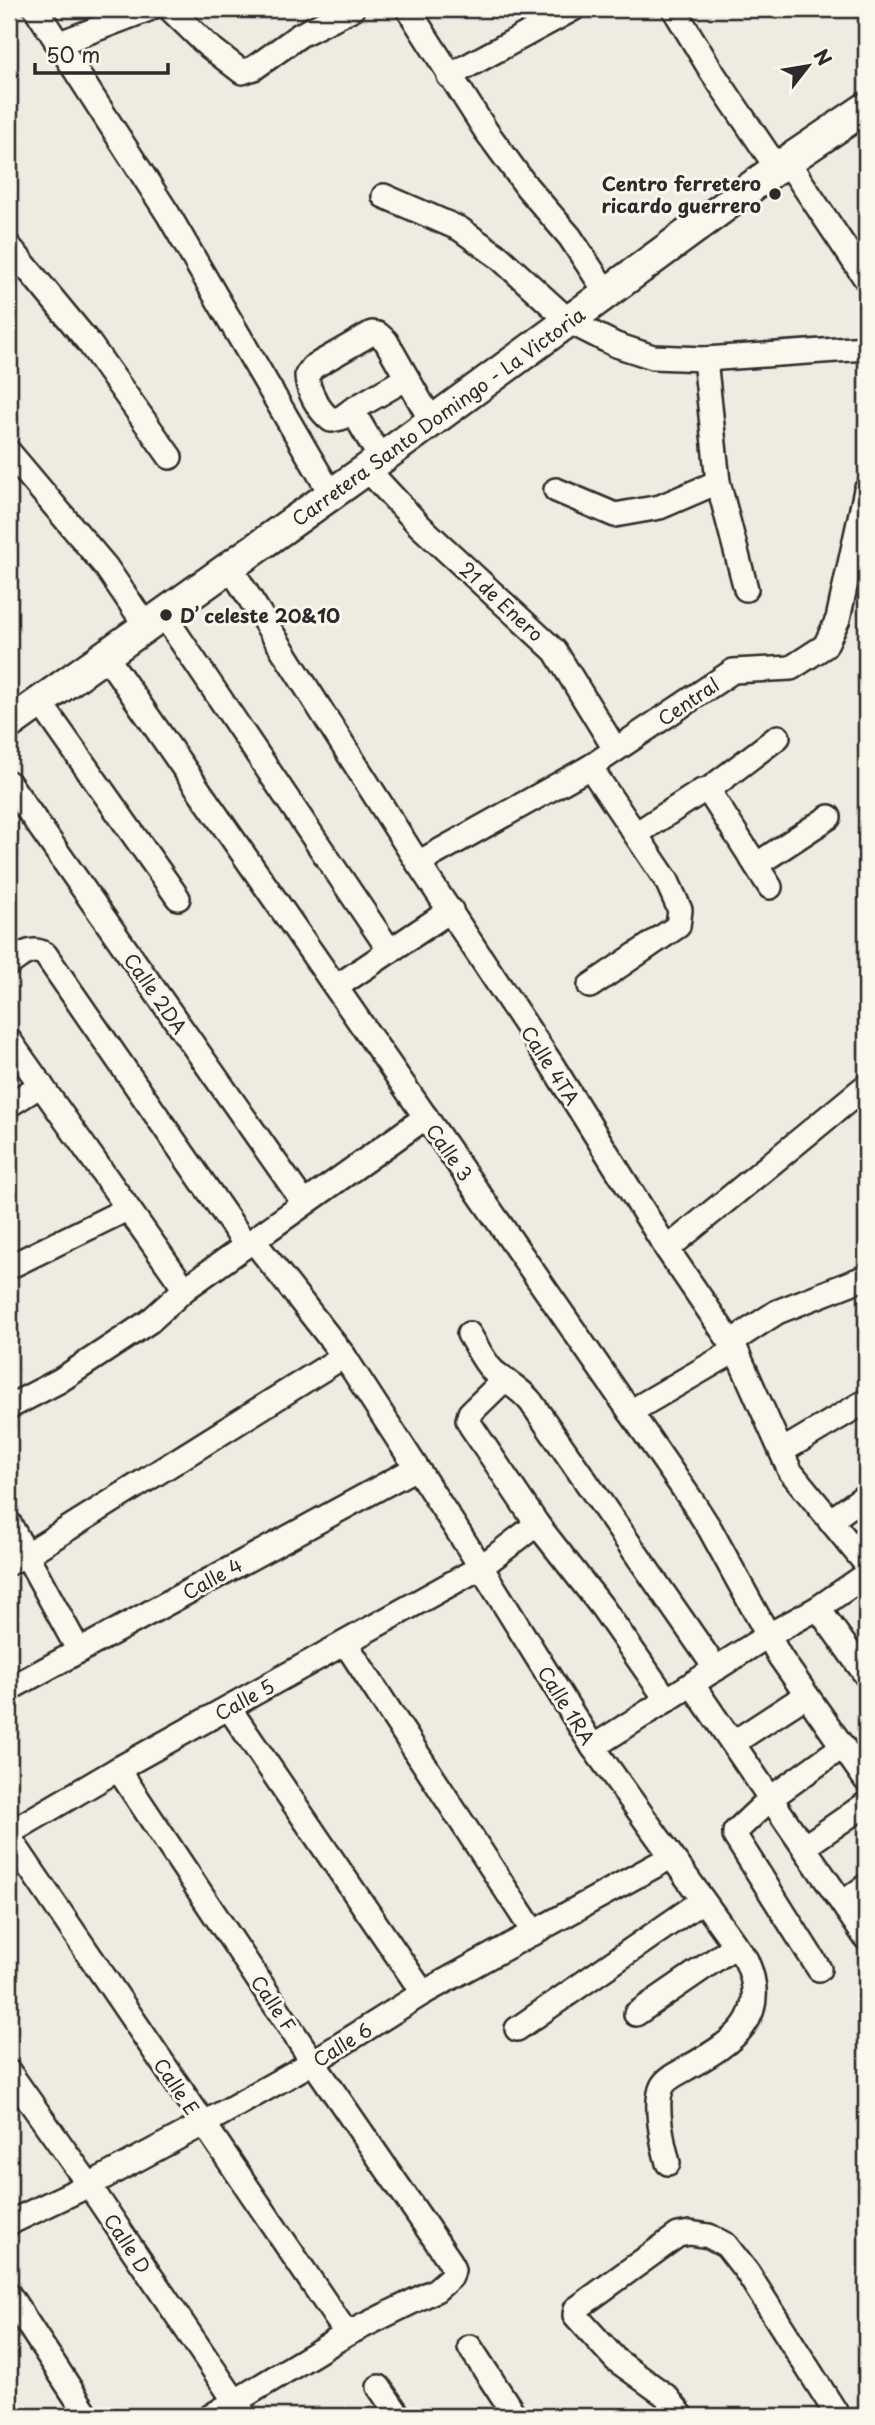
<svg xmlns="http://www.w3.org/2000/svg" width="875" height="2425" viewBox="0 0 875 2425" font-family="'Playpen Sans',sans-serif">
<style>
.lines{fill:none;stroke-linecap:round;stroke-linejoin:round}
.minor-casing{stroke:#2b2b2b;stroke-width:28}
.major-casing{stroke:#2b2b2b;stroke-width:35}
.minor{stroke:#fbf7ec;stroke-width:23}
.major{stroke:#fbf7ec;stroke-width:30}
.poi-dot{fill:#2b2b2b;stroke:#fbf7ec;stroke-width:2.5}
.labels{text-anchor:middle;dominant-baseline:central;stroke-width:6;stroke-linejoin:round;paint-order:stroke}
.poi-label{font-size:19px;font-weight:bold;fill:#2b2b2b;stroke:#fbf7ec;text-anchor:end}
.street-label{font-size:19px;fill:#2b2b2b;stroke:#fbf7ec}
</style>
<rect width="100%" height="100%" fill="#eeebe0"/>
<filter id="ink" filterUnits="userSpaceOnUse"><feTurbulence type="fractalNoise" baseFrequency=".0143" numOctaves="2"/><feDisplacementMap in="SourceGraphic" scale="14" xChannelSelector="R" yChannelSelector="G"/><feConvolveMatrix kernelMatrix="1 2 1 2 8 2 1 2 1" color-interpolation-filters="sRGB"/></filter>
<g filter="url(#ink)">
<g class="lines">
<defs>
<g id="minor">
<path d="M 36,9 L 168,214 L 331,494"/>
<path d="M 170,9 L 207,45 L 242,72 L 254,68 L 300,35 L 352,9"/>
<path d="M 408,9 L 486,131 L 527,187 L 570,237 L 606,292"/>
<path d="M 674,9 L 712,72 L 777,168"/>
<path d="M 57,44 L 149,9"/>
<path d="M 449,76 L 573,9"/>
<path d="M 787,161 L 866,279"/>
<path d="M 384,196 L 460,229 L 499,257 L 570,322 L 616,345 L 653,357 L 705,359 L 866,348"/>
<path d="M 9,246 L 89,343 L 170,457"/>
<path d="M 705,359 L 718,482 L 746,589"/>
<path d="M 352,410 L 407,378"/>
<path d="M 9,452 L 106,567 L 146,626"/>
<path d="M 381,459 L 352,410 L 341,418 L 331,420 C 319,411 307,390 307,375 L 313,367 L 372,333 L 378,334 L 386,341 L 432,422"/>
<path d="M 367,469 L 419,525 L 555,651 L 615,749"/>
<path d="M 556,490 L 615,515 L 660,507 L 718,482"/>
<path d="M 230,567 L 418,863 L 552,1065 L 667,1249 L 736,1350 L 790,1471 L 866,1564"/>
<path d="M 163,614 L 390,951"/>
<path d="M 106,656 L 692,1501 L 710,1529 L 780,1657 L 866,1780"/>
<path d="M 40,702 L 178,898"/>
<path d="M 590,767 L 667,881 L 680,910 L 678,926 L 590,986"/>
<path d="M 9,783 L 304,1203"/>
<path d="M 708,790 L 778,737"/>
<path d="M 636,834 L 702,791 L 708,790 L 770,887"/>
<path d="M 418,863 L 590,767 L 733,671 L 791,668 L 825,646 L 838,619 L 866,490"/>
<path d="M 756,865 L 829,817"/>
<path d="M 9,964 C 21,956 30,946 45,954 L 246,1245"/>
<path d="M 336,987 L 451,910"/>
<path d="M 9,1040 L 185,1289"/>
<path d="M 9,1105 L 41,1085"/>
<path d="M 253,1240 L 344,1356 L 481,1567 L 593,1747 L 746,1960 C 772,2018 733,2042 687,2068 C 679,2073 666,2078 662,2087 C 654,2104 663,2145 668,2163"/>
<path d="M 667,1249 L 866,1086"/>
<path d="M 9,1267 L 127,1209"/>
<path d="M 469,1334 C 476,1345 483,1361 493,1371 C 507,1383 519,1387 531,1402 L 716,1669"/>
<path d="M 731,1342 L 777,1312 L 866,1277"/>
<path d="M 504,1380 L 470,1413 L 468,1420 L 471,1426 L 537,1524 L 602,1607 L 667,1700"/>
<path d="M 9,1407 L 59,1381 L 150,1321 L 185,1289 L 426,1117"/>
<path d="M 630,1412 L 736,1350"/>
<path d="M 782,1451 L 866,1401"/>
<path d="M 830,1521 L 866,1495"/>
<path d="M 9,1523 L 79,1651"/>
<path d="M 9,1563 L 26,1555 L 344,1356"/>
<path d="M 818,1608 L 866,1675"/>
<path d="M 346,1644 L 534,1933"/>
<path d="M 692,1684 L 866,1938"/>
<path d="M 9,1689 L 416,1468"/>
<path d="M 229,1708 L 423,1993"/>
<path d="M 733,1743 L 805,1696"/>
<path d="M 593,1747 L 767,1636 L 818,1608 L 866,1575"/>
<path d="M 118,1769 L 313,2062 L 450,2261 L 453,2270 L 451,2277 L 436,2290 L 347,2334 L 211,2416"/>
<path d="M 9,1833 L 118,1769 L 481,1567 L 537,1524"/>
<path d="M 9,1837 L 347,2334"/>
<path d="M 804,1847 L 866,1804"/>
<path d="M 843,1903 L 866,1886"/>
<path d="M 819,1969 L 735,1836 L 735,1832 L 771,1798 L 843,1746"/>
<path d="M 636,2014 L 735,1946"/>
<path d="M 517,2029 L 702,1901"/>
<path d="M 9,2072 L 89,2185 L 245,2416"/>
<path d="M 9,2223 L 89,2185 L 203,2124 L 313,2062 L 423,1993 L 671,1857"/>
<path d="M 9,2295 L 88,2416"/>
<path d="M 470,2347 L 515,2416"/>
<path d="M 379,2387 L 399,2416"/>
<path d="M 682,2416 L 666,2396 L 616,2360 L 575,2315 L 576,2309 L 678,2235 L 690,2233 L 709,2236 L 726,2245 L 747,2272 L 838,2416"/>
</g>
<path id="major" d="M 9,724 L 367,469 L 777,168 L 866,108"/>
</defs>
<!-- minor casing -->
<use href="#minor" class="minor-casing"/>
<!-- major casing -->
<use href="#major" class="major-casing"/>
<!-- minor -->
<use href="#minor" class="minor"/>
<!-- major -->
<use href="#major" class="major"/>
</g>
</g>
<!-- markers -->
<g class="poi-dot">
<circle cx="775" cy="194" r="7"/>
<circle cx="166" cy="615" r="7"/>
</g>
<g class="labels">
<!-- poi labels -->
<g class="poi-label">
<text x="761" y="183">Centro ferretero<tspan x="761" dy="22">ricardo guerrero</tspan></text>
<text x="180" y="615" text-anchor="start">D’ celeste 20&amp;10</text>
</g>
<!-- street labels -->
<g class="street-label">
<text transform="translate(438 416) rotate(-36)">Carretera Santo Domingo - La Victoria</text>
<text transform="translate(502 601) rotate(43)">21 de Enero</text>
<text transform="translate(688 701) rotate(-34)">Central</text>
<text transform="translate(156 993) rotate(55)">Calle 2DA</text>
<text transform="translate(551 1065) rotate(57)">Calle 4TA</text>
<text transform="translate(450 1152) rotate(55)">Calle 3</text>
<text transform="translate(212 1578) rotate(-29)">Calle 4</text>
<text transform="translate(244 1699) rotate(-29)">Calle 5</text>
<text transform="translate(567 1705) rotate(58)">Calle 1RA</text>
<text transform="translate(274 2003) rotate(56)">Calle F</text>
<text transform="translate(342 2044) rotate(-32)">Calle 6</text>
<text transform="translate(177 2086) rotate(56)">Calle E</text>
<text transform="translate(128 2243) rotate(56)">Calle D</text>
</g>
</g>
<!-- margin -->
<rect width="875" height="2425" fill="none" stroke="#fbf7ec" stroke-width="35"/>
<rect x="18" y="18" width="840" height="2390" fill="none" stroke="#2b2b2b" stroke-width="2.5" filter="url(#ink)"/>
<!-- north arrow -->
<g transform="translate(808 66) rotate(59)" stroke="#fbf7ec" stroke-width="5" paint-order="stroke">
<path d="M0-5L12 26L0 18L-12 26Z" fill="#2b2b2b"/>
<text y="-10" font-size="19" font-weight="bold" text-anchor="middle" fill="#2b2b2b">N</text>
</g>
<!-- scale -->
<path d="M35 63v10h133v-10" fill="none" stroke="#2b2b2b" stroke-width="3.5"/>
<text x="46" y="63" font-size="21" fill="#2b2b2b" stroke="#fbf7ec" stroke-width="5" paint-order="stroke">50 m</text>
</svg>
